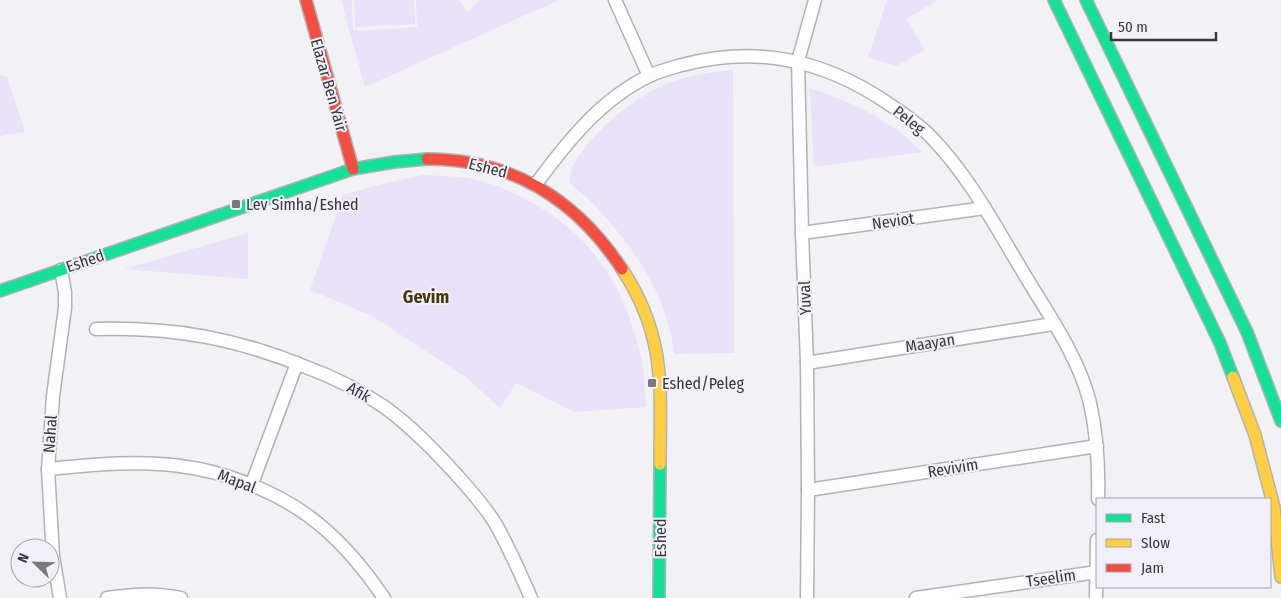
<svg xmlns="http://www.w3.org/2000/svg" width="1281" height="598" viewBox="0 0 1281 598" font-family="'Fira Sans Condensed',sans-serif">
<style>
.green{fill:#e9e0fa}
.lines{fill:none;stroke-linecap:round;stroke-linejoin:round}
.street-casing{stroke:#b2b1b4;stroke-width:15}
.fast-casing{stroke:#b2b1b4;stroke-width:14}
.slow-casing{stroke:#b2b1b4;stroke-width:14}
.jam-casing{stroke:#b2b1b4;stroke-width:14}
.street{stroke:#fdfdfe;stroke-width:12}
.fast{stroke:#16e098;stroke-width:11}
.slow{stroke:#ffcf43;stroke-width:11}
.jam{stroke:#f24e42;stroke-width:11}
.poi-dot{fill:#79787b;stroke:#f1eff7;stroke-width:2}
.labels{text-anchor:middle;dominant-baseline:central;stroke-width:4;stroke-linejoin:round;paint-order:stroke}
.street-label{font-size:16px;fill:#38373a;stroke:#f1eff7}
.poi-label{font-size:16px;fill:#38373a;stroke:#f1eff7;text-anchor:start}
.neighbourhood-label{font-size:18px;font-weight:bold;fill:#463a10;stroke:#f1eff7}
</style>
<rect width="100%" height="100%" fill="#f2f1f5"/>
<!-- green -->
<g class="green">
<path d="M 341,0 L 352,0 L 353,29 L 358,31 L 417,27 L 416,0 L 459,0 L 467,12 L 480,0 L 559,0 L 365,87 Z"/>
<path d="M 354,0 L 414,0 L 415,24 L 355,27 Z"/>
<path d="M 887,0 L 938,0 L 906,19 L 925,50 L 896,66 L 868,57 Z"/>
<path d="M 733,70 L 734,353 L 674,354 C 668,297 636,250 598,209 C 590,199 578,192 570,182 C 570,176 570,170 574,164 C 592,132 635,96 669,83 C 690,75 711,72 733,70 Z"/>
<path d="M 0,75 L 7,77 L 25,132 L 0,136 Z"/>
<path d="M 810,88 C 839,98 870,110 895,129 C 905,135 913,144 922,152 L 814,167 Z"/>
<path d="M 422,175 C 437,176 453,176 467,178 C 491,182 514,192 534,204 C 595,238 627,291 641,358 C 645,373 644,391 646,407 L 574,412 L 516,383 L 500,408 L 467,378 L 372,316 L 310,290 L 343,195 L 378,185 Z"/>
<path d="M 248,233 L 248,279 L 124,269 Z"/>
</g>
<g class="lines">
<defs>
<g id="street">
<path d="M 615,0 L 649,76"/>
<path d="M 536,184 C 567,142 601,99 649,76 C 659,71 671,68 682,65 C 757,45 823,60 886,102 C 902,113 918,123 931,137 C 968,175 993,222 1020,267 C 1045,310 1078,354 1090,403 C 1097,435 1099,467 1098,499"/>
<path d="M 802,233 L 985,208"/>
<path d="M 96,329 C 173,327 235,338 306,367 C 333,377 359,390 383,406 C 410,425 433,449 455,473 C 469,489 484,505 495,523 C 509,547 520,573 531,598"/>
<path d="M 807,363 L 1053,324"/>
<path d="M 48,469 C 91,465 137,460 180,466 C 222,471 273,490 307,515 C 338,537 363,567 384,598"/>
<path d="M 251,486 L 297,363"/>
<path d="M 808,490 L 1097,446"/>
<path d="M 60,598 L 53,556 L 48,469 L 53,396 L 65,308 L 65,292 L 61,270"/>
<path d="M 107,598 C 134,594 154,593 181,598"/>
<path d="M 807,598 L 808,490 L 807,363 L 802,233 L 798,61 L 815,0"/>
<path d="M 916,598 L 1097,572"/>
<path d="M 1096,598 L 1097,540"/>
</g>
<g id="fast">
<path d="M 1054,0 L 1220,343 L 1233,377"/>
<path d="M 1086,0 L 1247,332 L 1281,421"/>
<path d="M 0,291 L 353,169 L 394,162 L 427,159"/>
<path d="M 659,598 L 660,464"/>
</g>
<g id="slow">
<path d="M 622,269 C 667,338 660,387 660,464"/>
<path d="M 1233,377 L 1255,435 L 1274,507 L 1281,577"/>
</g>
<g id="jam">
<path d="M 306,0 L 353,169"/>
<path d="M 427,159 C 511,159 576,199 622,269"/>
</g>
</defs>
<!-- street casing -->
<use href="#street" class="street-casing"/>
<!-- fast casing -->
<use href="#fast" class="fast-casing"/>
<!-- slow casing -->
<use href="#slow" class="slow-casing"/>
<!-- jam casing -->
<use href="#jam" class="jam-casing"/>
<!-- street -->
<use href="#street" class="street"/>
<!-- fast -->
<use href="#fast" class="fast"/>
<!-- slow -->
<use href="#slow" class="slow"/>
<!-- jam -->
<use href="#jam" class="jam"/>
</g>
<!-- markers -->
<g class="poi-dot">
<rect x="231" y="199" width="10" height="10" rx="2.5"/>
<rect x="647" y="378" width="10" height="10" rx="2.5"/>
</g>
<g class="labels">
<!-- street labels -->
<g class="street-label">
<text transform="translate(329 85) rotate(74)">Elazar Ben Yair</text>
<text transform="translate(909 120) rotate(38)">Peleg</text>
<text transform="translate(488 168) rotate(14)">Eshed</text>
<text transform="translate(893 221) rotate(-8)">Neviot</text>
<text transform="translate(85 261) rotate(-19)">Eshed</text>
<text transform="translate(805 298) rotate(-92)">Yuval</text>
<text transform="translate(930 343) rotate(-9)">Maayan</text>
<text transform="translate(359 392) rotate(30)">Afik</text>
<text transform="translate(50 434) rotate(-86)">Nahal</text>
<text transform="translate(953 468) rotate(-9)">Revivim</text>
<text transform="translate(237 481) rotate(21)">Mapal</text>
<text transform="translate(660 538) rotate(-90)">Eshed</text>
<text transform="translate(1051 578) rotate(-8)">Tseelim</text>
</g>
<!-- poi labels -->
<g class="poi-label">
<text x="246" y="204">Lev Simha/Eshed</text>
<text x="662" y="383">Eshed/Peleg</text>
</g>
<!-- neighbourhood labels -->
<g class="neighbourhood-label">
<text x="426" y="297">Gevim</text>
</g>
</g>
<!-- legend -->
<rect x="1096" y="498" width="175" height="90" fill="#f1eff7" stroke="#a7a5ab"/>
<rect x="1106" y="514" width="25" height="8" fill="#16e098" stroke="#a7a5ab"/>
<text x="1141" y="523" font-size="15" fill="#38373a">Fast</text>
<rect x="1106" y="539" width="25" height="8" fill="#ffcf43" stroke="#a7a5ab"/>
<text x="1141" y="548" font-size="15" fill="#38373a">Slow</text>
<rect x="1106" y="564" width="25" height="8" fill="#f24e42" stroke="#a7a5ab"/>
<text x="1141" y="573" font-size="15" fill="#38373a">Jam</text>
<!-- north arrow -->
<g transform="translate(35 563) rotate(293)"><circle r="24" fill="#f1eff7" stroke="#a7a5ab"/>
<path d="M0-4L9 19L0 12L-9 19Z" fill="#79787b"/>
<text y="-8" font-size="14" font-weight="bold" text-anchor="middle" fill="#38373a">N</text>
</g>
<!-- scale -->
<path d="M1111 32v8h105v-8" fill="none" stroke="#38373a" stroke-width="2.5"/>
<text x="1118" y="32" font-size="15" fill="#38373a" stroke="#f1eff7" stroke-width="4" paint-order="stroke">50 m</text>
</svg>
